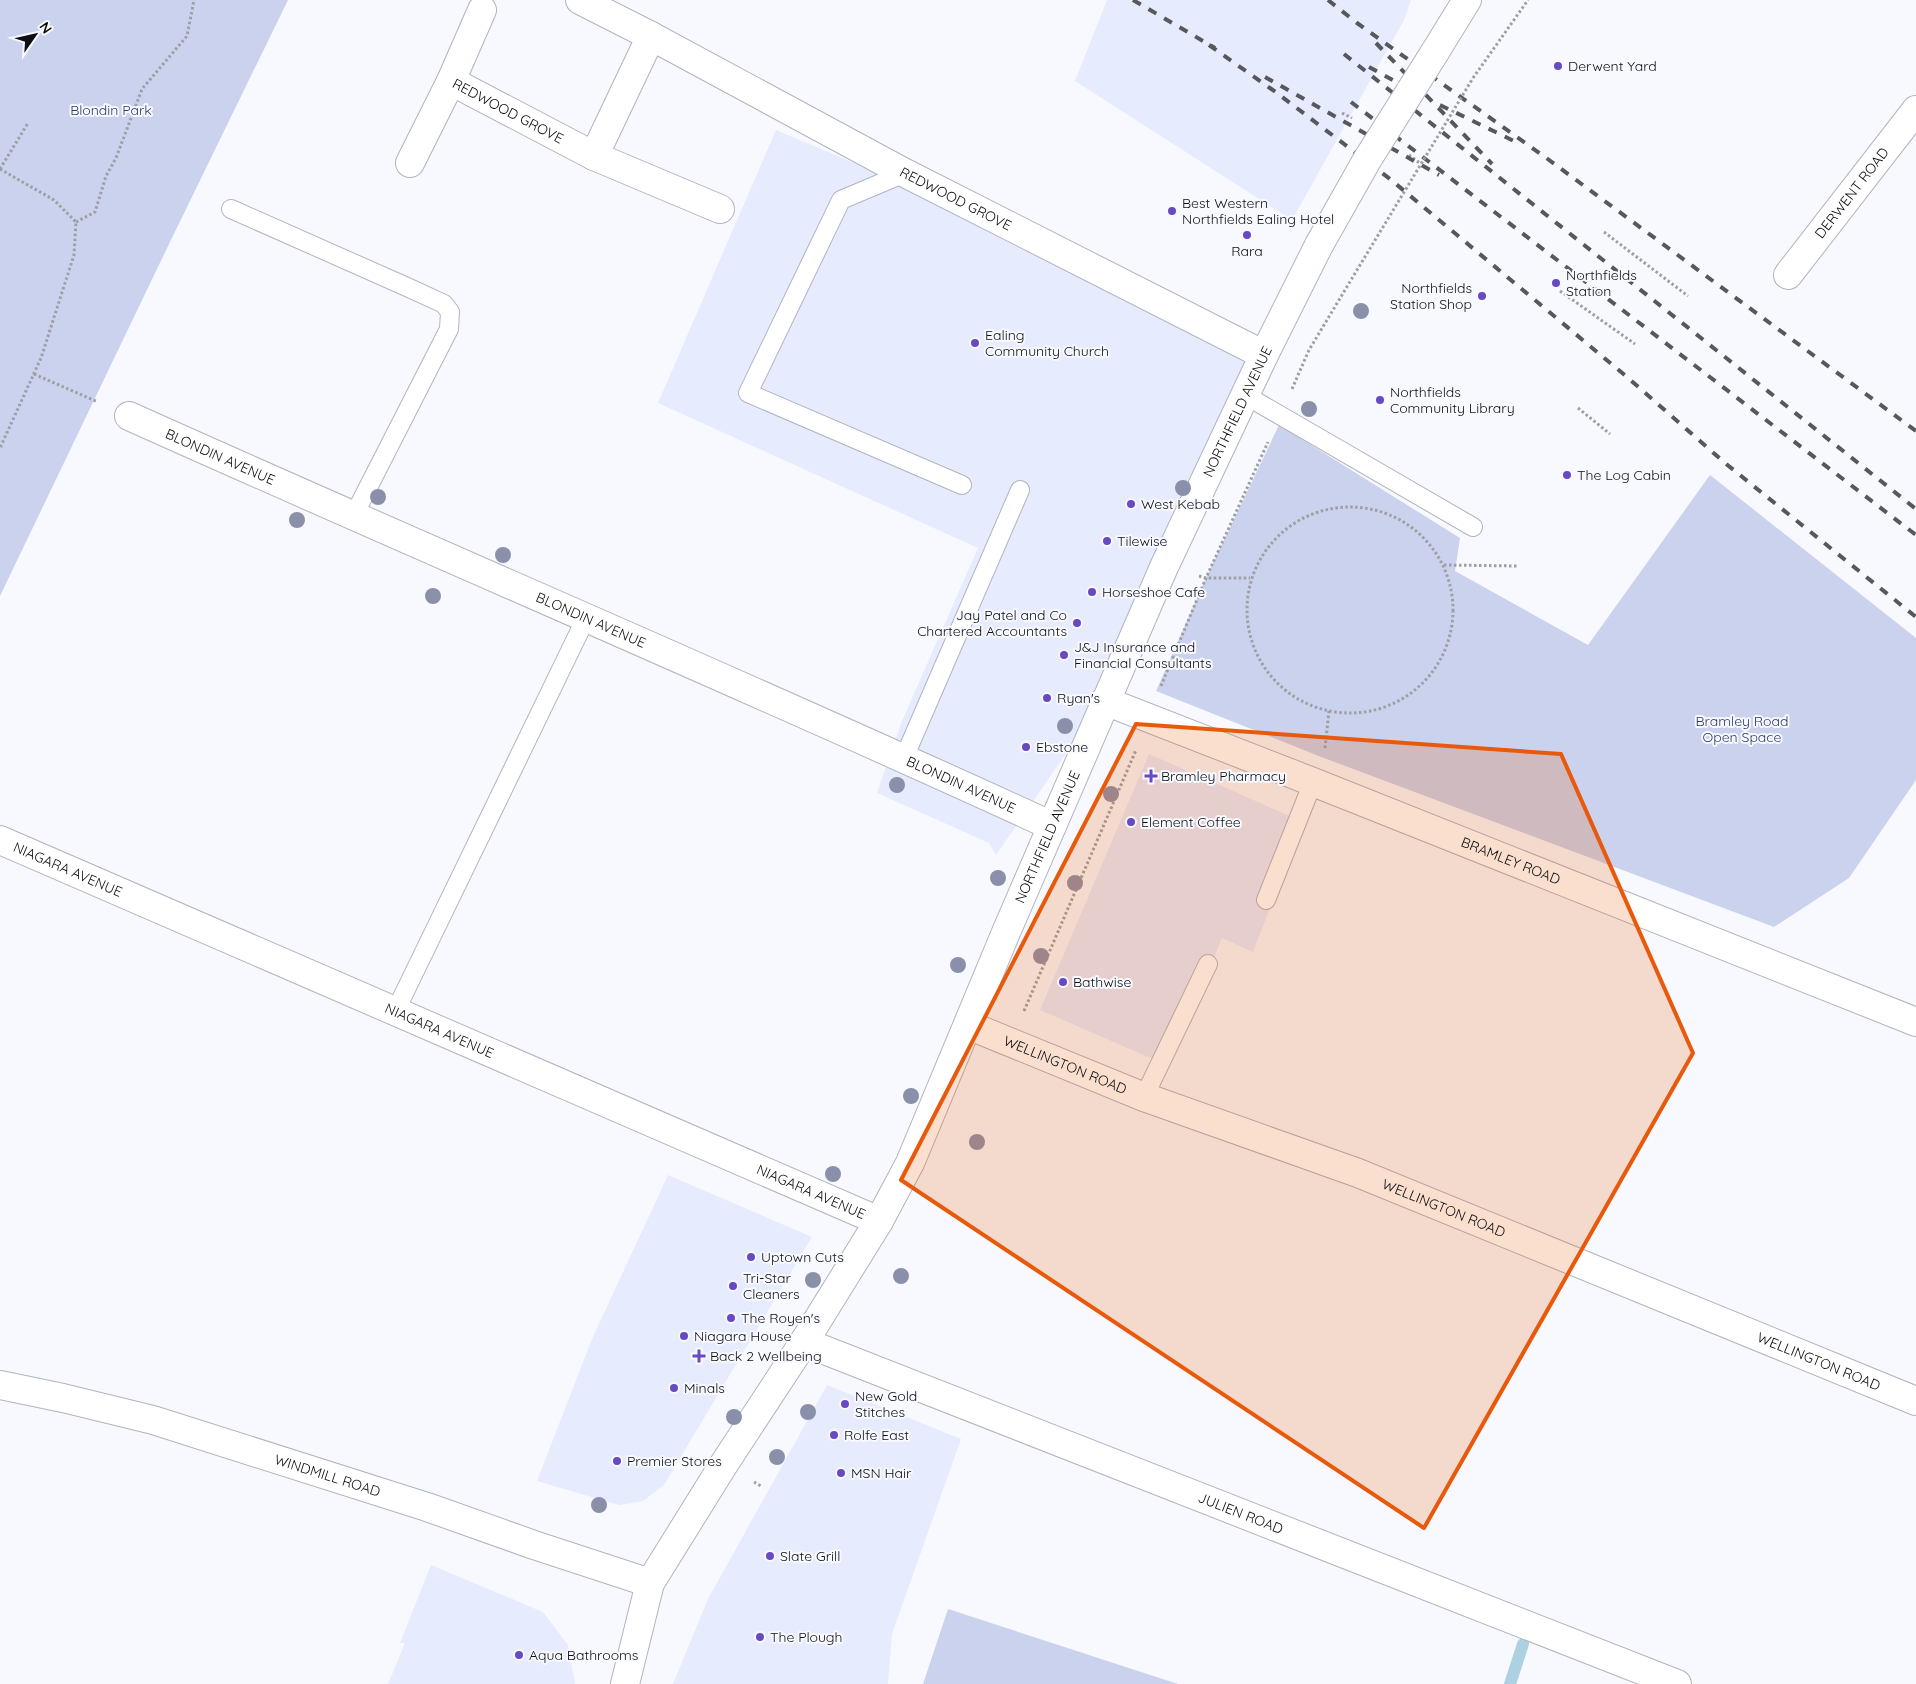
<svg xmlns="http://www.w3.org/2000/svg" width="1916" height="1684" viewBox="0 0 1916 1684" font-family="Quicksand,sans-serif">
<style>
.built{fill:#e6ebfe}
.green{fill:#cad2ee}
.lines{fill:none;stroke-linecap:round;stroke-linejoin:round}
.stream{stroke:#aed1e1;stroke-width:12}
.lane-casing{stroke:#b0b4bf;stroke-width:20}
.street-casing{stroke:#b0b4bf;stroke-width:30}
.secondary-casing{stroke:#b0b4bf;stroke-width:30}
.path{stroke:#9e9fa3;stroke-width:3;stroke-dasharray:2.5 2.5;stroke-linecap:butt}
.lane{stroke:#fff;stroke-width:18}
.street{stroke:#fff;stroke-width:28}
.secondary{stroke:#fff;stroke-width:28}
.rail{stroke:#57585d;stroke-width:4;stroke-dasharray:9 9;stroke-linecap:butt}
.secondary-bridge-casing{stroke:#b0b4bf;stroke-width:30;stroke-linecap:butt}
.path-bridge{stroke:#9e9fa3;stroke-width:3;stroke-dasharray:2.5 2.5;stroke-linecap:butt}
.secondary-bridge{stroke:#fff;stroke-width:28}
.tree{fill:#8b90aa}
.marked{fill:#e8590c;fill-opacity:0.2;stroke:#e8590c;stroke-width:4;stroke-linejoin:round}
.poi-dot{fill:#6749c2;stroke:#f8f9fe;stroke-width:2}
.labels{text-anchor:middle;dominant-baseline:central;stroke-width:4;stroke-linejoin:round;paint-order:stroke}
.poi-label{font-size:14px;fill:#0e0f13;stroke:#f8f9fe;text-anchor:start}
.park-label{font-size:14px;fill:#313b65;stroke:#f8f9fe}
.street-label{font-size:14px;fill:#0e0f13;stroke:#f8f9fe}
</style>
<rect width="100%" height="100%" fill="#f8f9fe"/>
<!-- built -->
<g class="built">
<path d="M 1107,0 L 1411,0 L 1404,20 L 1292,220 L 1075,81 Z"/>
<path d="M 776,130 L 878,173 L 1263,355 L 1103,700 L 996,855 L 989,843 L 877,793 L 902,721 L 978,548 L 658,403 Z"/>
<path d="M 1149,754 L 1303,822 L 1253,952 L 1222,938 L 1169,1066 L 1040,1010 Z"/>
<path d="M 668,1175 L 812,1237 L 664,1485 L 643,1501 L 619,1505 L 537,1481 L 592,1339 Z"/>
<path d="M 827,1385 L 961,1439 L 892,1634 L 888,1684 L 673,1684 L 708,1599 Z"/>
<path d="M 431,1565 L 543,1612 L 568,1645 L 575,1684 L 388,1684 L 405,1643 L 400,1643 Z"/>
</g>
<!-- green -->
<g class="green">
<path d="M 0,0 L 288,0 L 169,244 L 0,596 Z"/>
<path d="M 1279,425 L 1460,538 L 1455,571 L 1588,645 L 1710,475 L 1916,638 L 1916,780 L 1849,878 L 1774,927 L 1324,758 L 1156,691 L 1206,578 Z"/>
<path d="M 948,1609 L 1178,1684 L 923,1684 Z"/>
</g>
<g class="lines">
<!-- stream -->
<path class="stream" d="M 1510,1684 L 1523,1644"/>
<defs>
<g id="lane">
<path d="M 905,173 L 841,200 L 748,393 L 962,485"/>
<path d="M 231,209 L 407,287 L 444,304 L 450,312 L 449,329 L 353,517"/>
<path d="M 1245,395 L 1473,527"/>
<path d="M 904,758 L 1020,490"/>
<path d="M 1266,900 L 1313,782"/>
<path d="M 395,1012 L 586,618"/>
<path d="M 1144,1097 L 1208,964"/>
</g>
<g id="street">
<path id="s1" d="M 580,0 L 651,36 L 905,173 L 1264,355"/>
<path d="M 451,81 L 482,10"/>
<path d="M 594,156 L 651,36"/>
<path id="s2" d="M 410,163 L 451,81 L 594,156 L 720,209"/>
<path id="s3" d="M 1788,275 L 1916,110"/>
<path id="s4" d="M 129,416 C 436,554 746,685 1052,826"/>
<path id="s5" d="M 1105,701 L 1313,782 L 1916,1022"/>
<path id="s6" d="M 0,840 L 879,1221"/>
<path id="s7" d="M 968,1025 L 1144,1097 L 1358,1173 L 1916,1401"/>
<path id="s8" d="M 804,1342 L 1677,1684"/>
</g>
<g id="secondary">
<path d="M 1435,52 L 1467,0"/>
<path id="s9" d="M 0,1385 L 63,1398 L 153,1420 L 427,1507 L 534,1545 L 650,1583"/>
<path id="s10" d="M 625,1684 L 650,1583 L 724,1464 L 804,1342 L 879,1221 L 910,1163 L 1007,930 L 1164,567 L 1264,355 L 1319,245"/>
</g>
</defs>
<!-- lane casing -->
<use href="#lane" class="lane-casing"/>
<!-- street casing -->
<use href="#street" class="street-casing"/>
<!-- secondary casing -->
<use href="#secondary" class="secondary-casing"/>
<!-- path -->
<g class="path">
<path d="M 1473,78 L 1528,0"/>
<path d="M 1342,113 L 1352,118"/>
<path d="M 1409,155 L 1421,164"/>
<path d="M 0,169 L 54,200 L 76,222 L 74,255 L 41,358 L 0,448"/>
<path d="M 0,169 L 28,123"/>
<path d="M 76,222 L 95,212 L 106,176 L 116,158 L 142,89 L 187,36 L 194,0"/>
<path d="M 1604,232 L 1688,296"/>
<path d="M 1560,291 L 1635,344"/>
<path d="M 34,374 L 98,402"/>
<path d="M 1292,389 L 1309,350 L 1354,275"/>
<path d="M 1578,408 L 1610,434"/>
<circle cx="1350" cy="610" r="103"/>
<path d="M 1444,565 L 1518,566"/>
<path d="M 1199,576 L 1206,578 L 1250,578"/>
<path d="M 1161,686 L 1206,578 L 1268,442"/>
<path d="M 1325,748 L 1329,711"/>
<path d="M 1024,1011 L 1136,750"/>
<path d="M 754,1482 L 761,1486"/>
</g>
<!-- lane -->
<use href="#lane" class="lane"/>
<!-- street -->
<use href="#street" class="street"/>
<!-- secondary -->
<use href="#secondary" class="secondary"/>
<!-- rail -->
<g class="rail">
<path d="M 1133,0 L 1215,48"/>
<path d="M 1328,0 L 1357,23 L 1545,157 L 1916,431"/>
<path d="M 1376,43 L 1492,164"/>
<path d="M 1209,45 L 1277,93 L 1390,179 L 1627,377 L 1725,463 L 1916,617"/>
<path d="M 1344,54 L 1916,509"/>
<path d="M 1369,67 L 1422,96"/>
<path d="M 1265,77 L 1439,175"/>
<path d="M 1351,102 L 1916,535"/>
<path d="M 1440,105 L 1514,141"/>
</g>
<defs>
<path id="secondary-bridge" d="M 1319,245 L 1367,160 L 1435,52"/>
</defs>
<!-- secondary-bridge casing -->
<use href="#secondary-bridge" class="secondary-bridge-casing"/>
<!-- path-bridge -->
<path class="path-bridge" d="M 1354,275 L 1473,78"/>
<!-- secondary-bridge -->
<use href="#secondary-bridge" class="secondary-bridge"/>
</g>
<!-- trees -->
<g class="tree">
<circle cx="1361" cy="311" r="8"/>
<circle cx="1309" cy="409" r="8"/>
<circle cx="1183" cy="488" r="8"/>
<circle cx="378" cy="497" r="8"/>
<circle cx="297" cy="520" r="8"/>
<circle cx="503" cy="555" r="8"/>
<circle cx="433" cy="596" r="8"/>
<circle cx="1065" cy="726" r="8"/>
<circle cx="897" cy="785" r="8"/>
<circle cx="1111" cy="794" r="8"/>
<circle cx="998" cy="878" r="8"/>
<circle cx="1075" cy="883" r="8"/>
<circle cx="1041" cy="956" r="8"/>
<circle cx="958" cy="965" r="8"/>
<circle cx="911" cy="1096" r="8"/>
<circle cx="977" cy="1142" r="8"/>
<circle cx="833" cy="1174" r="8"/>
<circle cx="901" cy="1276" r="8"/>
<circle cx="813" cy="1280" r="8"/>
<circle cx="808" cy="1412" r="8"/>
<circle cx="734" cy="1417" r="8"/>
<circle cx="777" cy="1457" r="8"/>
<circle cx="599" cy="1505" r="8"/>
</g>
<!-- marked area -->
<path class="marked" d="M 1136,724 L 1561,754 L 1693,1053 L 1424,1528 L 901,1180 Z"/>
<!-- markers -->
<g class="poi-dot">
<circle cx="1558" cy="66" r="5"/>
<circle cx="1172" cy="211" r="5"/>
<circle cx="1247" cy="235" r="5"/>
<circle cx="1556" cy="283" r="5"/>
<circle cx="1482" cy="296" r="5"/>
<circle cx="975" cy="343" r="5"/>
<circle cx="1380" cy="400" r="5"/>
<circle cx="1567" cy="475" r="5"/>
<circle cx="1131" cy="504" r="5"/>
<circle cx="1107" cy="541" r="5"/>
<circle cx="1092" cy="592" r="5"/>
<circle cx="1077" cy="623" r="5"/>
<circle cx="1064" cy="655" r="5"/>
<circle cx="1047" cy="698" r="5"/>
<circle cx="1026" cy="747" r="5"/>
<path d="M1148.5 768.5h5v5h5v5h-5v5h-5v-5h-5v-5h5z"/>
<circle cx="1131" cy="822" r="5"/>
<circle cx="1063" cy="982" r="5"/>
<circle cx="751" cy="1257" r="5"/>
<circle cx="733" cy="1286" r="5"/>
<circle cx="731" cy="1318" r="5"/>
<circle cx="684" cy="1336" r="5"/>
<path d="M696.5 1348.5h5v5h5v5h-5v5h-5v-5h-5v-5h5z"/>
<circle cx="674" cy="1388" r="5"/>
<circle cx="845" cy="1404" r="5"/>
<circle cx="834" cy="1435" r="5"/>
<circle cx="617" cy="1461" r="5"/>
<circle cx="841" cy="1473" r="5"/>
<circle cx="770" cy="1556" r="5"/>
<circle cx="760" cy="1637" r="5"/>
<circle cx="519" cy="1655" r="5"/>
</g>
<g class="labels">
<!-- poi labels -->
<g class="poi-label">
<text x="1568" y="66">Derwent Yard</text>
<text x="1182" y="203">Best Western<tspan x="1182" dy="16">Northfields Ealing Hotel</tspan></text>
<text x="1247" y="251" text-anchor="middle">Rara</text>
<text x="1566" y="275">Northfields<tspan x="1566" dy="16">Station</tspan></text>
<text x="1472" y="288" text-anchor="end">Northfields<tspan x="1472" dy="16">Station Shop</tspan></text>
<text x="985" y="335">Ealing<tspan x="985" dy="16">Community Church</tspan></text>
<text x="1390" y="392">Northfields<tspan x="1390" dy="16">Community Library</tspan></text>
<text x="1577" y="475">The Log Cabin</text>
<text x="1141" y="504">West Kebab</text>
<text x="1117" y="541">Tilewise</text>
<text x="1102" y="592">Horseshoe Cafe</text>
<text x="1067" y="615" text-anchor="end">Jay Patel and Co<tspan x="1067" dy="16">Chartered Accountants</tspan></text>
<text x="1074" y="647">J&amp;J Insurance and<tspan x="1074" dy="16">Financial Consultants</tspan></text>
<text x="1057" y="698">Ryan's</text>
<text x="1036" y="747">Ebstone</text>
<text x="1161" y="776">Bramley Pharmacy</text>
<text x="1141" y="822">Element Coffee</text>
<text x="1073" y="982">Bathwise</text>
<text x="761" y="1257">Uptown Cuts</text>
<text x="743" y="1278">Tri-Star<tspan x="743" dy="16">Cleaners</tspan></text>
<text x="741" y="1318">The Royen's</text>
<text x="694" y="1336">Niagara House</text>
<text x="710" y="1356">Back 2 Wellbeing</text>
<text x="684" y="1388">Minals</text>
<text x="855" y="1396">New Gold<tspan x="855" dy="16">Stitches</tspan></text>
<text x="844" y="1435">Rolfe East</text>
<text x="627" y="1461">Premier Stores</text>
<text x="851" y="1473">MSN Hair</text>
<text x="780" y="1556">Slate Grill</text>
<text x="770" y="1637">The Plough</text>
<text x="529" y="1655">Aqua Bathrooms</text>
</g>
<!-- park labels -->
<g class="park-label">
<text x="111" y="110">Blondin Park</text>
<text x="1742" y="721">Bramley Road<tspan x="1742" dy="16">Open Space</tspan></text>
</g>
<!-- street labels -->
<g class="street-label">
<text stroke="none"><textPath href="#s2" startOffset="156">REDWOOD GROVE</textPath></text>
<text stroke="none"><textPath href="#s3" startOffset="104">DERWENT ROAD</textPath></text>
<text stroke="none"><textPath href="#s1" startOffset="425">REDWOOD GROVE</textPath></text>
<text stroke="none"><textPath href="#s10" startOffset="1418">NORTHFIELD AVENUE</textPath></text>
<text stroke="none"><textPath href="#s4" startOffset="100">BLONDIN AVENUE</textPath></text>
<text stroke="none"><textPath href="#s4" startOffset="505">BLONDIN AVENUE</textPath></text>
<text stroke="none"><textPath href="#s4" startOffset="910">BLONDIN AVENUE</textPath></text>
<text stroke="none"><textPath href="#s10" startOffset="952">NORTHFIELD AVENUE</textPath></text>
<text stroke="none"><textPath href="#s5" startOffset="436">BRAMLEY ROAD</textPath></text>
<text stroke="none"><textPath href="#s6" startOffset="74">NIAGARA AVENUE</textPath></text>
<text stroke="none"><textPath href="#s6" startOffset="479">NIAGARA AVENUE</textPath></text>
<text stroke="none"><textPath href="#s7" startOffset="105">WELLINGTON ROAD</textPath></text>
<text stroke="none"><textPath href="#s6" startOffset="884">NIAGARA AVENUE</textPath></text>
<text stroke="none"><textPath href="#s7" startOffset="510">WELLINGTON ROAD</textPath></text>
<text stroke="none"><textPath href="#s7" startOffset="915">WELLINGTON ROAD</textPath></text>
<text stroke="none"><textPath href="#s9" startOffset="340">WINDMILL ROAD</textPath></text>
<text stroke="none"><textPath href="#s8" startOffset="469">JULIEN ROAD</textPath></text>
</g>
</g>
<!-- north arrow -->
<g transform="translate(35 35) rotate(56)" stroke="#f8f9fe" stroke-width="4" paint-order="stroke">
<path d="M0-4L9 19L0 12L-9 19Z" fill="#0e0f13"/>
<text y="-8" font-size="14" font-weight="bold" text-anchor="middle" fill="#0e0f13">N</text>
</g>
</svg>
